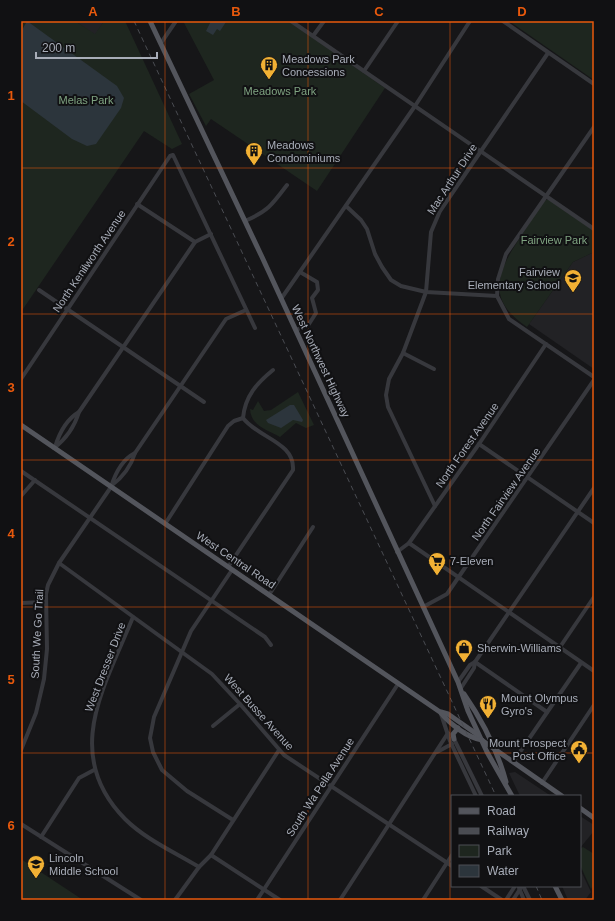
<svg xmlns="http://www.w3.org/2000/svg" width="615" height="921" viewBox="0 0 615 921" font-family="Helvetica,sans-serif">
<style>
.built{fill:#222225}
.green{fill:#1e261f}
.water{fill:#2c353c}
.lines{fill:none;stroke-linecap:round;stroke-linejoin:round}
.minor{stroke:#37383d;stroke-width:4}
.major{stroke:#53555c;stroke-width:5}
.rail{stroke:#4a4c52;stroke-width:1;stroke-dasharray:5 4;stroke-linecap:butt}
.grid{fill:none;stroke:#e8590c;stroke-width:1;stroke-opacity:0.55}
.labels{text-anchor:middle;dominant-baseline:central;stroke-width:4;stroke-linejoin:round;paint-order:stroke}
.poi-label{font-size:11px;fill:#a8adb8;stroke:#111113;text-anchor:start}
.park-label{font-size:11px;fill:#7fa381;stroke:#111113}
.street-label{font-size:11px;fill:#a8adb8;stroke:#111113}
.neatline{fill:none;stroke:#e8590c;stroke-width:1.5}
.grid-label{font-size:13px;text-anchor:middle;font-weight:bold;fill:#e8590c}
</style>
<rect width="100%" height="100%" fill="#161618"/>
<!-- built -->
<g class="built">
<path d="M 75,21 L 104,21 L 95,35 Z"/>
<path d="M 594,252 L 594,369 L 529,324 L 573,262 Z"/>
<path d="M 515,772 L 551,796 L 520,796 L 509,773 Z"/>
<path d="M 580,816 L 594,825 L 594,831 L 580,848 Z"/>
<path d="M 580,869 L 591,892 L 585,900 L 568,900 L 562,886 L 580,886 Z"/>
</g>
<!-- green -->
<g class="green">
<path d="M 21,21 L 75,21 L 95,34 L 104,21 L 125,21 L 182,144 L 172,149 L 144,131 L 21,312 Z"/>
<path d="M 183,21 L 288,21 L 385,88 L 317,191 L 211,119 L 206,126 L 189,94 L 214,80 Z"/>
<path d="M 509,21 L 594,21 L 594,80 Z"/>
<path d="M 546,200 L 549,200 L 594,231 L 594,252 L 573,262 L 527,327 C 483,298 499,269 523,233 C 530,223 537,209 546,200 Z"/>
<path d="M 298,392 L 314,425 L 306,428 L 296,423 L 280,437 C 267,430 251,426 250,409 L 253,410 L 258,401 L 264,411 L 271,410 Z"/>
<path d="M 583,847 L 594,854 L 594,885 L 591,889 L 580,865 L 580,849 Z"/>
<path d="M 21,859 L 83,900 L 21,900 Z"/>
</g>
<!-- water -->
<g class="water">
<path d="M 27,21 L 117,86 L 124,98 L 121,108 L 96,144 L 87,146 L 72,139 L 21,101 L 21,32 Z"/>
<path d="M 211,21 L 225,21 L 226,22 L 220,31 L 217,29 L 213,35 L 206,31 Z"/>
<path d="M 290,405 L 294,405 L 303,420 L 302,422 L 293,420 L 281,428 L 268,423 L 266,420 Z"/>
</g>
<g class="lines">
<!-- minor -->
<g class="minor">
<path d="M 291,21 L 594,229"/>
<path d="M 503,21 L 594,84"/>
<path d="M 313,36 L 324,21"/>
<path d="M 161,43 L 176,21"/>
<path d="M 364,71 L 398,21"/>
<path d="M 137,204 L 195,242"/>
<path d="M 346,206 L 361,220 L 367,229 L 375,254 L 382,267 L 391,280 L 401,286 L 426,292 L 497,296 L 509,319 L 594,377"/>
<path d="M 245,221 C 268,211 272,205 287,185"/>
<path d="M 39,290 L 204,402"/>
<path d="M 497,296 L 498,279 L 506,254 L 594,127"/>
<path d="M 281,299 L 415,106 L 470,21"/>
<path d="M 296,330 L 309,324 L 316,313 L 312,298 L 318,290 L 317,282 L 300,272"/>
<path d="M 403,353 L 434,369"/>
<path d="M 21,379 L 170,156 L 173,155 L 255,328"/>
<path d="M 479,444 L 594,523"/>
<path d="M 55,447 C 59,434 67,419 79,412"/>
<path d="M 54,448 C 66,439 75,425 79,412 L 195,242 L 211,234"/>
<path d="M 21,471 L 265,637 L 271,645"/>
<path d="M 111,486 C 122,478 131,466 135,453 L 226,319 L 246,310"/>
<path d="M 21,496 L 35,480"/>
<path d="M 435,506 L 388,407 L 386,395 L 389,379 L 403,353 L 426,292 L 431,232 L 440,211 L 548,53"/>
<path d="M 165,524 L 228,426 L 234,421 L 243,418"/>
<path d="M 409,543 L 594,671"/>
<path d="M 397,552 L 409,543 L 479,444 L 546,344"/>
<path d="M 59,563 L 212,674 L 240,704 L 284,755 L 452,866"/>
<path d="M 228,567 L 293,470 C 295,442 258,438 243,418 C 245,396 257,383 273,370"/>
<path d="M 232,570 L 191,631 L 154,717 L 150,738 L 153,752 L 162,770 L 187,791 L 233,820"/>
<path d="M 269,595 L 313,527"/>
<path d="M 21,603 L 46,602"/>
<path d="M 423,607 L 447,594 L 594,380"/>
<path d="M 133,617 C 105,686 61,754 125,819 C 145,839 174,852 199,867"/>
<path d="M 560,647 L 594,597"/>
<path d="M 475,662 L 547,712"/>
<path d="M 458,682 L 470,665 L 475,662"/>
<path d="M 461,688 L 474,668 L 475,662 L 594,488"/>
<path d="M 441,714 L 450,741 L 476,796"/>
<path d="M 213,726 L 240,704"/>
<path d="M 453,737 L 482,796"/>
<path d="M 21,750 L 36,713 L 44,679 L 47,649 L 46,594 L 48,585 L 59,563 L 111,487 C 115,474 123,459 135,453"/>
<path d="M 437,752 L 452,744"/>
<path d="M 513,762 L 581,663"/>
<path d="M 542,783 L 594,705"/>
<path d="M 21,824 L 141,900"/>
<path d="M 41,837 L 79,778 L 94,770"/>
<path d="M 211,855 L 280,900"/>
<path d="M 481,886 L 502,900"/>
<path d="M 523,886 L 530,900"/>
<path d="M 519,888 L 524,900"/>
<path d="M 175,900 L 199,867 L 211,855 L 279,750"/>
<path d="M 257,900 L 398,684"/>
<path d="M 340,900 L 448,733"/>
<path d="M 423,900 L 452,855"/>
<path d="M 506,900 L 515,886"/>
<path d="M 513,900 L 522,886"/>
<path d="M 593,900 L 594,899"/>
</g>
<!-- major -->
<g class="major">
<path d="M 150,21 L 262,257 L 458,682 L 468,711 L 487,752 L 512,796"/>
<path d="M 21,425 L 440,712 C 450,724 466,737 482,740"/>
<path d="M 464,694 C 482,720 498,752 506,782"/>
<path d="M 441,712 L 448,714 L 478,735"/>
<path d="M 454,739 L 453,734 L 458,728"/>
<path d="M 483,741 L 562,796"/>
<path d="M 580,808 L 594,818"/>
<path d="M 555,886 L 562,900"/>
</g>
<!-- rail -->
<g class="rail">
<path d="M 134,21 L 496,796"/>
<path d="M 536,886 L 542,900"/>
</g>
</g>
<!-- grid -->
<path class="grid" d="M 165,21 L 165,900M 308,21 L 308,900M 450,21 L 450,900M 21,168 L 594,168M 21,314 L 594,314M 21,460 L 594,460M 21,607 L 594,607M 21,753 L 594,753"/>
<!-- icons -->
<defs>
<symbol id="building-pin" viewBox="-11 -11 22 30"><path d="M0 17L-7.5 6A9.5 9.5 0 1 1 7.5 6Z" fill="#f2b134" stroke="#111113"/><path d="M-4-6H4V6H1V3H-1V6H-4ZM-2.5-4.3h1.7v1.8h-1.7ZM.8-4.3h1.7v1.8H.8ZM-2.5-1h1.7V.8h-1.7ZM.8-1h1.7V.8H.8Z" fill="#111"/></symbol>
<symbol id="school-pin" viewBox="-11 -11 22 30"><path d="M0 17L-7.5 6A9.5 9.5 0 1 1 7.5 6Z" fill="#f2b134" stroke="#111113"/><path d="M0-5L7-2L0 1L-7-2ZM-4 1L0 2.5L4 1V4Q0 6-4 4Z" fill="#111"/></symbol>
<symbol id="supermarket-pin" viewBox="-11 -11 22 30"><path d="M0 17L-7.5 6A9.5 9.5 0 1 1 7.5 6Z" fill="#f2b134" stroke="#111113"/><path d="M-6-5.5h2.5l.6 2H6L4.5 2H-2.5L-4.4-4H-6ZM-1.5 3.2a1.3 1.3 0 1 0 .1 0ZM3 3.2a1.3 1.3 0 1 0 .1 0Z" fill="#111"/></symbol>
<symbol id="shop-pin" viewBox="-11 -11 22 30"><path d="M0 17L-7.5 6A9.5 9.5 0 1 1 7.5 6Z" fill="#f2b134" stroke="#111113"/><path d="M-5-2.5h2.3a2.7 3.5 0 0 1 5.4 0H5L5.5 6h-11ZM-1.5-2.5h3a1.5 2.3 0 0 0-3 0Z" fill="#111"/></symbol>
<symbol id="restaurant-pin" viewBox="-11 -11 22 30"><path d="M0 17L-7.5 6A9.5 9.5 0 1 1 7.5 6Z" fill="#f2b134" stroke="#111113"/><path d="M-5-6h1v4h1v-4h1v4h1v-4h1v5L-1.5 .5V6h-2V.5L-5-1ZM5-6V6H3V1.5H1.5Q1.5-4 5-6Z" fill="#111"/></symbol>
<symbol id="civic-pin" viewBox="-11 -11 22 30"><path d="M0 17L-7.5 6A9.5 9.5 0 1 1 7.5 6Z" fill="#f2b134" stroke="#111113"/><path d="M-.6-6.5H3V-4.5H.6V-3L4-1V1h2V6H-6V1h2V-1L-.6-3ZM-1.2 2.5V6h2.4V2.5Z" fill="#111"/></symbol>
</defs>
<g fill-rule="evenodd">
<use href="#building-pin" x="259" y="55" width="20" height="27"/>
<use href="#building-pin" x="244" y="141" width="20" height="27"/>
<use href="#school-pin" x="563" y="268" width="20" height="27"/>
<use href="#supermarket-pin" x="427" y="551" width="20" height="27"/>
<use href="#shop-pin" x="454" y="638" width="20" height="27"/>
<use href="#restaurant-pin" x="478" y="694" width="20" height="27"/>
<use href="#civic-pin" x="569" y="739" width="20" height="27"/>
<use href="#school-pin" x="26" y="854" width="20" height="27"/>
</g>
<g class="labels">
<!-- poi labels -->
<g class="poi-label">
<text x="282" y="59">Meadows Park<tspan x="282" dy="13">Concessions</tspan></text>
<text x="267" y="145">Meadows<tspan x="267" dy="13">Condominiums</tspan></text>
<text x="560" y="272" text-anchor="end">Fairview<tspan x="560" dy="13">Elementary School</tspan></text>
<text x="450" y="561">7-Eleven</text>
<text x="477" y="648">Sherwin-Williams</text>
<text x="501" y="698">Mount Olympus<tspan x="501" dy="13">Gyro's</tspan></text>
<text x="566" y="743" text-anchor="end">Mount Prospect<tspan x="566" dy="13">Post Office</tspan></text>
<text x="49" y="858">Lincoln<tspan x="49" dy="13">Middle School</tspan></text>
</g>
<!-- park labels -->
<g class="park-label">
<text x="280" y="91">Meadows Park</text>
<text x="86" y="100">Melas Park</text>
<text x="554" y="240">Fairview Park</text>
</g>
<!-- street labels -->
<g class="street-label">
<text transform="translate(452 179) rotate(-57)">Mac Arthur Drive</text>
<text transform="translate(89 261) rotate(-56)">North Kenilworth Avenue</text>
<text transform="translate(321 361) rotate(65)">West Northwest Highway</text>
<text transform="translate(467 445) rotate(-55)">North Forest Avenue</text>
<text transform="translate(506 494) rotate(-55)">North Fairview Avenue</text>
<text transform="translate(236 560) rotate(34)">West Central Road</text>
<text transform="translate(37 634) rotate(-87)">South We Go Trail</text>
<text transform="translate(105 667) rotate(-69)">West Dresser Drive</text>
<text transform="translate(259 712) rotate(48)">West Busse Avenue</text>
<text transform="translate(320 787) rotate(-57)">South Wa Pella Avenue</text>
</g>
</g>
<!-- border -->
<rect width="615" height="921" fill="none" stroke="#111113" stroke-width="44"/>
<!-- legend -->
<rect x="451" y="795" width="130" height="92" fill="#111113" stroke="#4d4f55"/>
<rect x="459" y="808" width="20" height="6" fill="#53555c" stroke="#4d4f55"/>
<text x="487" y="815" font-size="12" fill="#a8adb8">Road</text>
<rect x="459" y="828" width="20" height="6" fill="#4a4c52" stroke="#4d4f55"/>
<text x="487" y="835" font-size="12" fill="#a8adb8">Railway</text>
<rect x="459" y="845" width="20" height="12" fill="#1e261f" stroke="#4d4f55"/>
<text x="487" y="855" font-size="12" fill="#a8adb8">Park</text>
<rect x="459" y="865" width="20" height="12" fill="#2c353c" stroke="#4d4f55"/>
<text x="487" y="875" font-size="12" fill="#a8adb8">Water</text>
<!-- scale -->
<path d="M36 52v6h121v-6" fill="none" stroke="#a8adb8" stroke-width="2"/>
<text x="42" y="52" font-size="12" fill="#a8adb8" stroke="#111113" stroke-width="3" paint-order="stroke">200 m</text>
<rect x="22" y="22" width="571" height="877" class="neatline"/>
<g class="grid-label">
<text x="93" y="16">A</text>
<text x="236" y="16">B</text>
<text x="379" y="16">C</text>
<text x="522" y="16">D</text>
<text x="11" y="100">1</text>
<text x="11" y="246">2</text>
<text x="11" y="392">3</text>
<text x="11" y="538">4</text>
<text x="11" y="684">5</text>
<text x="11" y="830">6</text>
</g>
</svg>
